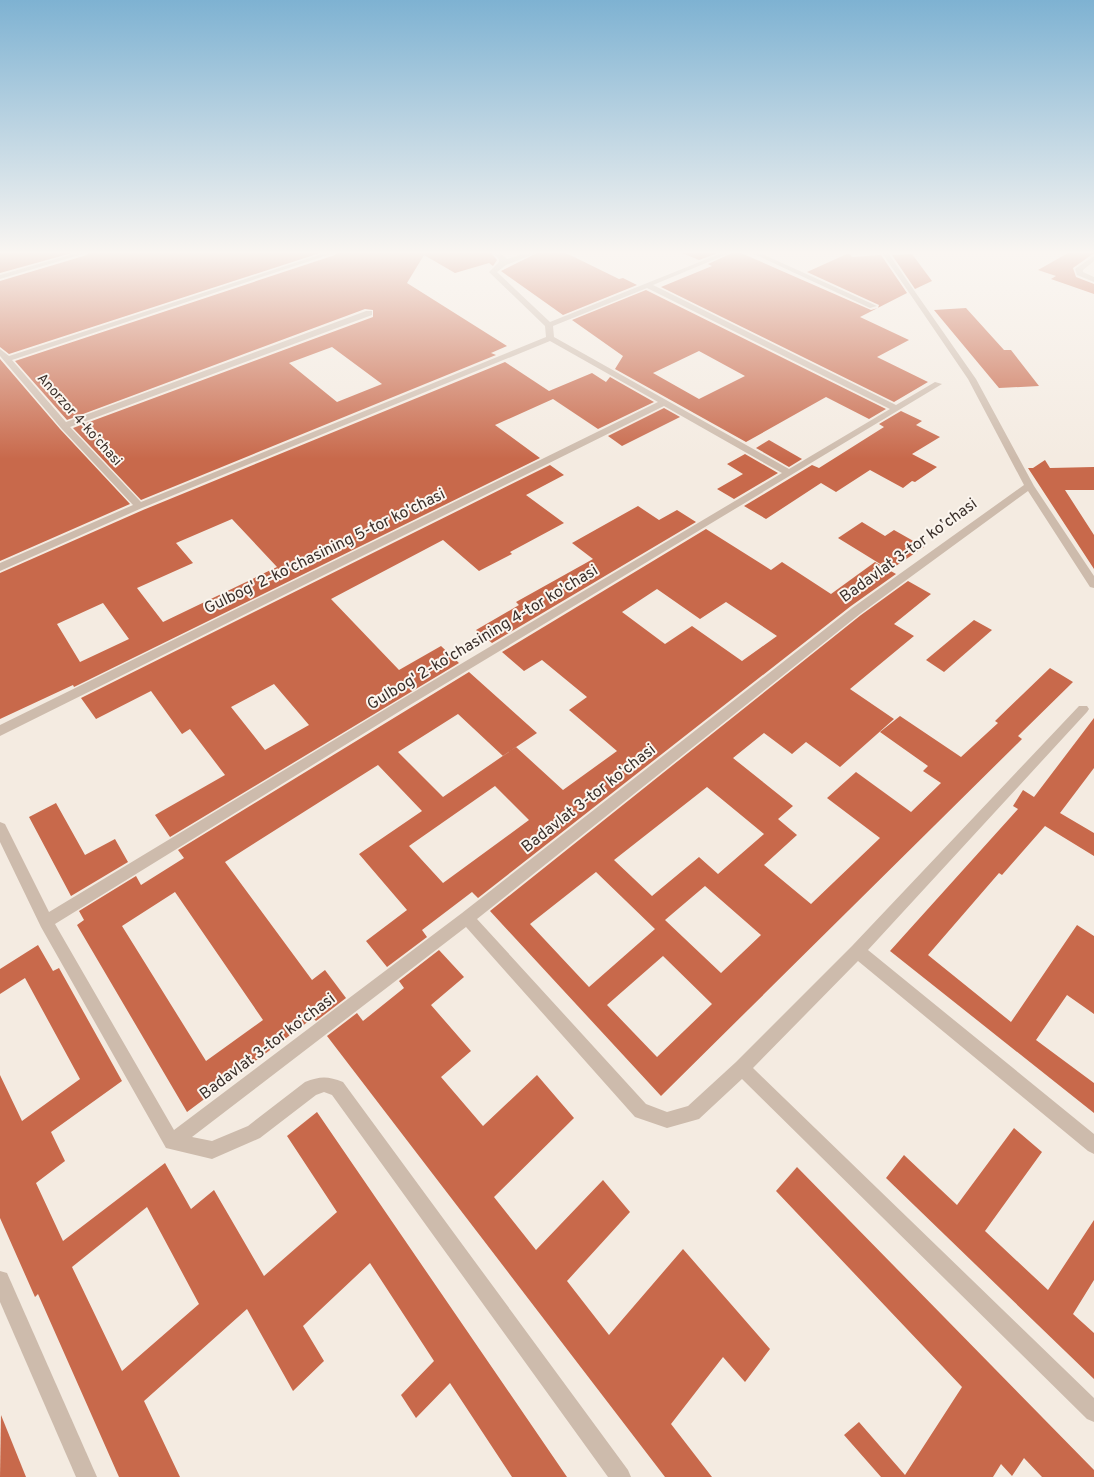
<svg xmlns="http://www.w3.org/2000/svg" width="1094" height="1477" viewBox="0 0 1094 1477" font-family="Overpass,sans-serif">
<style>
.building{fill:#c8694b;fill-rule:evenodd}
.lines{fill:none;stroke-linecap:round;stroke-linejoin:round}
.minor{fill:#cdbbac;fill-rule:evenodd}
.labels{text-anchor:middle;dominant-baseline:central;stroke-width:4;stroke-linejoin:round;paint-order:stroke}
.far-street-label{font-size:14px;fill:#3b302b;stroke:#fbf5ee}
.street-label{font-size:16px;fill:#3b302b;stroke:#fbf5ee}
</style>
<rect width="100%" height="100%" fill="#f4ebe1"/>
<!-- building -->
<g class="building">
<path d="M 0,253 L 72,253 L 0,273 Z"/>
<path d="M 88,253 L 320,253 L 9,354 L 0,347 L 0,281 L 87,255 Z"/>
<path d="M 336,253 L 491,253 L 497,260 L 493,266 L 489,263 L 455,273 L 424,255 L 407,283 L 507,346 L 491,353 L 496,355 L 141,500 L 73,428 L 373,317 L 373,310 L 365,309 L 67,420 L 15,361 L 335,255 ZM 332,347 L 382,384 L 337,402 L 289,363 Z"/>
<path d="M 537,253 L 566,253 L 619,279 L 623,278 L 637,285 L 563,315 L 501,271 Z"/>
<path d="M 682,253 L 718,253 L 699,260 Z"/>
<path d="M 732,253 L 741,253 L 871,310 L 878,308 L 879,305 L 807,272 L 849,253 L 852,257 L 881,255 L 907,293 L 860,317 L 909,340 L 877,357 L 928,382 L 894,402 L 661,287 L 712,266 L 708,264 Z"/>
<path d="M 1068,253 L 1094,253 L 1073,268 L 1076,277 L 1094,284 L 1094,294 L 1051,279 L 1056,276 L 1038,270 Z"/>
<path d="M 912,254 L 932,281 L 915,289 L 892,255 Z"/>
<path d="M 646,290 L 650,292 L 886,409 L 869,419 L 826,397 L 746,442 L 615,369 L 623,356 L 572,320 ZM 699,351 L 745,376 L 699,399 L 653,373 Z"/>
<path d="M 966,308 L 1004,350 L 1011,350 L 1039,386 L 999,388 L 934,310 Z"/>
<path d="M 0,359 L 60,429 L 130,504 L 0,561 Z"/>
<path d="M 505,362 L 549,391 L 592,373 L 606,382 L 610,377 L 654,402 L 598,429 L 553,399 L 495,425 L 540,458 L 74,687 L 73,685 L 0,719 L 0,573 L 143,510 ZM 232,519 L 277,567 L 163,622 L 137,588 L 193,563 L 176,543 ZM 103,603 L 129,639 L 80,662 L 57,624 Z"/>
<path d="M 664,408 L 680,417 L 622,446 L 608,436 Z"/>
<path d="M 901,411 L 922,421 L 916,425 L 940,437 L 912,454 L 937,467 L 915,482 L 912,481 L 903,488 L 870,470 L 836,492 L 821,483 L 766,519 L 744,506 L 812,465 L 819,468 L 884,427 L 879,424 Z"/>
<path d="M 769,440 L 802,459 L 789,467 L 756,448 Z"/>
<path d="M 745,454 L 778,473 L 734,499 L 717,489 L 743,474 L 727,464 Z"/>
<path d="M 1045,460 L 1050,468 L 1094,467 L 1094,490 L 1065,490 L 1094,535 L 1094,569 L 1028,468 L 1033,468 Z"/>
<path d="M 550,465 L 564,475 L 526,495 L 564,523 L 510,552 L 512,554 L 479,571 L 443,540 L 331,599 L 399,670 L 441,646 L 459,663 L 170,837 L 155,815 L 225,775 L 190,729 L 182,734 L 151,691 L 96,719 L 81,698 ZM 274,684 L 309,725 L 265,750 L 231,707 Z"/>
<path d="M 638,506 L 659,520 L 677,510 L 696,522 L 492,643 L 476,630 L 519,605 L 516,602 L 593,559 L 572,543 Z"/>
<path d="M 862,522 L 885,536 L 894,530 L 924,547 L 890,570 L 838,538 Z"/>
<path d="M 706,529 L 771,570 L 782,562 L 831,594 L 875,562 L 896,574 L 851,606 L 478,898 L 472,892 L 422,930 L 427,937 L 387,967 L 366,941 L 407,910 L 359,854 L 422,811 L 378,765 L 225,862 L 312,980 L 325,970 L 346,998 L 316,1021 L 313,1018 L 187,1112 L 77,925 L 84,920 L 79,911 L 136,876 L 141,885 L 184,858 L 178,850 L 469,672 L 537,733 L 503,756 L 458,714 L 398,752 L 443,797 L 516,747 L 563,790 L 617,751 L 569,710 L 587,697 L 542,660 L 524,671 L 502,652 ZM 657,589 L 700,619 L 726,602 L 777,636 L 742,661 L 692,626 L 665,644 L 622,612 ZM 495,786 L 529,820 L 443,883 L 409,846 ZM 175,892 L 263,1020 L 206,1061 L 122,926 Z"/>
<path d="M 908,581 L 931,594 L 894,624 L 914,636 L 850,689 L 894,719 L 840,767 L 806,742 L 792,754 L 764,733 L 733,758 L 793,806 L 778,819 L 797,835 L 764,865 L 811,904 L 880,838 L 827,798 L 856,772 L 911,812 L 941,783 L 923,771 L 928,766 L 880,732 L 900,716 L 961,757 L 998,723 L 995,721 L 1050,668 L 1073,682 L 1018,736 L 1022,739 L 661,1096 L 490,911 L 861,615 ZM 707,787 L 764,834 L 718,874 L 699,857 L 652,896 L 614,860 ZM 596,872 L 655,929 L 589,987 L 530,924 ZM 705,886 L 761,935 L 721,973 L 665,920 ZM 663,956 L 712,1004 L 657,1057 L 607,1005 Z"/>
<path d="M 974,620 L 992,630 L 944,672 L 926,660 Z"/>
<path d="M 1094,718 L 1094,768 L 1060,813 L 1094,833 L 1094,856 L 1045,826 L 1002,875 L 999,873 L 928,955 L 1011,1022 L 1077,925 L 1094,936 L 1094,1014 L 1067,995 L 1036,1040 L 1094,1083 L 1094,1113 L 890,951 L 1018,809 L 1013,806 L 1023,790 L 1034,797 Z"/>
<path d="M 56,803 L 85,855 L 115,839 L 128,862 L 71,896 L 29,817 Z"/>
<path d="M 38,945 L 53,971 L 59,968 L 122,1081 L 51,1132 L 65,1161 L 36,1183 L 63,1241 L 165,1163 L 191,1209 L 214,1190 L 264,1276 L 337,1212 L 287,1136 L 317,1112 L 567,1477 L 512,1477 L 450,1383 L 416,1418 L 401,1395 L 434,1361 L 370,1263 L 303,1326 L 324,1361 L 293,1391 L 247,1309 L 144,1401 L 180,1477 L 119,1477 L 38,1294 L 35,1297 L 0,1218 L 0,1075 L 22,1121 L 80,1079 L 25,978 L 0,994 L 0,969 ZM 147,1207 L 199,1304 L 122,1371 L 72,1267 Z"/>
<path d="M 439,950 L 464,977 L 431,1005 L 471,1051 L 441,1077 L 483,1126 L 537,1075 L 574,1118 L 494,1197 L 536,1250 L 603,1180 L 630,1212 L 567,1281 L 609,1335 L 683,1249 L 770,1349 L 745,1382 L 723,1357 L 671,1424 L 712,1477 L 665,1477 L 327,1036 L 357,1013 L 363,1021 L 404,988 L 399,981 Z"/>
<path d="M 1014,1128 L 1042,1152 L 985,1231 L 1048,1290 L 1094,1220 L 1094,1280 L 1073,1314 L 1094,1333 L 1094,1379 L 886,1178 L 904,1155 L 957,1205 Z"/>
<path d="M 797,1167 L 1094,1470 L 1094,1477 L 1042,1477 L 1024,1458 L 1012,1476 L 1001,1464 L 993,1477 L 881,1477 L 844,1435 L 859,1422 L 905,1475 L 962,1387 L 776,1191 Z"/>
<path d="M 1,1415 L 26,1477 L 0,1477 Z"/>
</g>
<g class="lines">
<!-- minor -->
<g class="minor">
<path d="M 77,253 L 86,253 L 0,279 L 0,275 Z"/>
<path d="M 325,253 L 334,253 L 12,360 L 66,422 L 366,311 L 372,311 L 372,315 L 70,427 L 141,502 L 546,337 L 545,326 L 489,272 L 499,262 L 499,259 L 493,253 L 500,253 L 507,259 L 526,253 L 535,253 L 534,254 L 506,265 L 497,272 L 550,322 L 722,253 L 730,253 L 653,285 L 896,405 L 935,382 L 942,384 L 405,708 L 55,924 L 174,1130 L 462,913 L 852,608 L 1024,485 L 968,379 L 882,253 L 888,253 L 976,379 L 1034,486 L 1094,576 L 1094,588 L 1090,587 L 1028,491 L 860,614 L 477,919 L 646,1104 L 667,1112 L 688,1106 L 736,1062 L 852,946 L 1079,706 L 1087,706 L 1089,709 L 1087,712 L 868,950 L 1094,1134 L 1094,1154 L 1088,1151 L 858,961 L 753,1068 L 1094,1398 L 1094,1422 L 1087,1419 L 742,1079 L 699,1119 L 667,1128 L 635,1117 L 466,927 L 192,1137 L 212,1141 L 248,1126 L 305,1082 C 320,1076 328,1076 343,1082 L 628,1470 L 631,1477 L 608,1477 L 332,1095 L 324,1092 L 316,1095 L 260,1138 L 212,1159 L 166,1148 L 41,927 L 0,842 L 0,822 L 5,824 L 49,912 L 397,702 L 782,473 L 664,406 L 0,736 L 0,725 L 658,402 L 550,341 L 142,508 L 0,571 L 0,563 L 133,505 L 61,428 L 0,356 L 0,349 L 9,356 ZM 647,288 L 890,409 L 789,469 L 554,337 L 553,326 Z"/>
<path d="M 752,253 L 760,253 L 877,306 L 870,308 Z"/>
<path d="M 1094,256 L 1094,261 L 1083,270 L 1083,272 L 1094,277 L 1094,282 L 1077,275 L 1075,269 Z"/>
<path d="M 0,1271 L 7,1273 L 97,1477 L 76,1477 L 0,1302 Z"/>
</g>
</g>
<!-- sky -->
<linearGradient id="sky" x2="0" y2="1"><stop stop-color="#7eb2d2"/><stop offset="0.55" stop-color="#faf6f2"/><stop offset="1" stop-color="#faf6f2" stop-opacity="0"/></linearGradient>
<rect width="1094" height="459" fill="url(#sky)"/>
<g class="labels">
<!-- far-street labels -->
<g class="far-street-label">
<text transform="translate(79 420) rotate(48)">Аnorzor 4-koʼchasi</text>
</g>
<!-- street labels -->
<g class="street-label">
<text transform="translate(909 551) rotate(-36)">Badavlat 3-tor koʼchasi</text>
<text transform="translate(325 552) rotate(-26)">Gulbog' 2-ko'chasining 5-tor ko'chasi</text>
<text transform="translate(483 638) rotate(-31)">Gulbog' 2-ko'chasining 4-tor ko'chasi</text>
<text transform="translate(589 799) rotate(-38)">Badavlat 3-tor koʼchasi</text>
<text transform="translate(268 1047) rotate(-37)">Badavlat 3-tor koʼchasi</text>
</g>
</g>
</svg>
